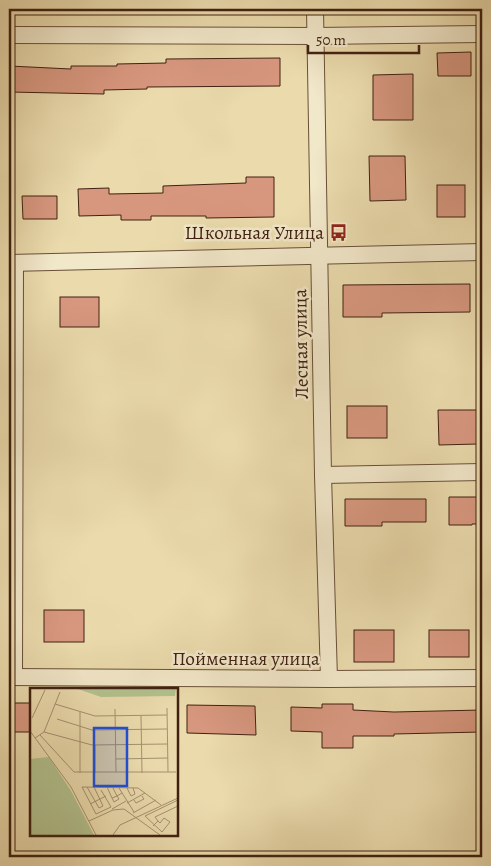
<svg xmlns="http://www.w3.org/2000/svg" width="491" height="866" viewBox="0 0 491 866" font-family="Alegreya,serif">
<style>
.building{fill:#d7977f;stroke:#402111}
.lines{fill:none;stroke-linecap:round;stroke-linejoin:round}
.minor-casing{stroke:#6a4f38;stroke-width:18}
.minor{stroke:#f1e7c9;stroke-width:16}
.labels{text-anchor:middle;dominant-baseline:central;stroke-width:5;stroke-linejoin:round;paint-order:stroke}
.poi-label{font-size:19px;fill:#402111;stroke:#f1e7c9;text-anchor:end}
.street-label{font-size:19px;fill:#402111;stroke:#f1e7c9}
.inset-road{fill:none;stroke:#a6906e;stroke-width:1}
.view{fill:#1d4ed8;fill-opacity:0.15;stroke:#1d4ed8;stroke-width:2.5}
.inset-edge{fill:none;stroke:#402111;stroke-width:2.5}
</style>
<rect width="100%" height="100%" fill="#eadaac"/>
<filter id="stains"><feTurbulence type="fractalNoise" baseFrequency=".004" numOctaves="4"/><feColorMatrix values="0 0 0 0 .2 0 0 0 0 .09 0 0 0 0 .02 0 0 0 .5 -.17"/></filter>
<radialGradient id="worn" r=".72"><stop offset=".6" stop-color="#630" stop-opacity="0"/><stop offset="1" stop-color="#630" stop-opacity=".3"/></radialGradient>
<!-- building -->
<g class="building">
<path d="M 471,52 L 471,76 L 438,76 L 437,53 Z"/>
<path d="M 280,58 L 280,86 L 147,87 L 147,89 L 104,90 L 104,94 L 9,92 L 9,66 L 71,69 L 71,66 L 117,66 L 117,64 L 166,63 L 166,59 Z"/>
<path d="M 413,74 L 413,120 L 373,120 L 373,75 Z"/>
<path d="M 369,156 L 405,156 L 406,200 L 370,201 Z"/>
<path d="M 246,177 L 274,177 L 274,217 L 206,218 L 206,216 L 151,216 L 151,220 L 121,220 L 121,215 L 79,216 L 78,189 L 109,188 L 109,194 L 163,193 L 163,186 L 246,183 Z"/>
<rect x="437" y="185" width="28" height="32"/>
<path d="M 22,196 L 57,196 L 57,219 L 23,219 Z"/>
<path d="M 470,284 L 470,312 L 382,313 L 382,317 L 343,317 L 343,285 Z"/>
<rect x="60" y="297" width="39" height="30"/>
<rect x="347" y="406" width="40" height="32"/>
<path d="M 438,410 L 477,410 L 478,444 L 439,445 Z"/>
<path d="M 449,497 L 482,497 L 482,524 L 472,524 L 472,525 L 449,525 Z"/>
<path d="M 345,499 L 426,499 L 426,522 L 382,522 L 382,526 L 345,526 Z"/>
<rect x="44" y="610" width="40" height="32"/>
<rect x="354" y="630" width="40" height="32"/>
<rect x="429" y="630" width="40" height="27"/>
<rect x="12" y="703" width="19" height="29"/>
<path d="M 322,704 L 353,704 L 353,710 L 394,712 L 482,710 L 482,732 L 394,734 L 394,736 L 353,736 L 353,748 L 322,748 L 322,732 L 291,731 L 291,707 L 322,708 Z"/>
<path d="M 187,705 L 255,706 L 256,735 L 187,733 Z"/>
</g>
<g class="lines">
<defs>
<g id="minor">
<path d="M 315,9 L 323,475 L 329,679"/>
<path d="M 9,35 L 315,36 L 482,34"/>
<path d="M 9,263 L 482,252"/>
<path d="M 323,475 L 482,472"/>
<path d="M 9,677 L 329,679 L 482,678"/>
<path d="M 14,677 L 15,263"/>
</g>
</defs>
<!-- minor casing -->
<use href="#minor" class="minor-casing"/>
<!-- minor -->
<use href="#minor" class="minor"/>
</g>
<!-- icons -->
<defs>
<symbol id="bus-bare" viewBox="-9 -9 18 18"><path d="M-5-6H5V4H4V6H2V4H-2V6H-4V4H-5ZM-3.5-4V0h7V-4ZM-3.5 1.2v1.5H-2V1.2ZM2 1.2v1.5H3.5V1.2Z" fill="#8f2418" stroke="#f1e7c9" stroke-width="2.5" paint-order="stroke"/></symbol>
</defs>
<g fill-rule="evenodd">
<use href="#bus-bare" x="326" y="220" width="25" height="25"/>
</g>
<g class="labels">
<!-- poi labels -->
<g class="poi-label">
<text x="324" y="233">Школьная Улица</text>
</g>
<!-- street labels -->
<g class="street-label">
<text transform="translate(301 344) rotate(-91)">Лесная улица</text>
<text x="246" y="659">Пойменная улица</text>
</g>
</g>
<!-- overview -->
<g transform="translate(30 688)">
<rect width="148" height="148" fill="#eadaac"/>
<path d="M 45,0 L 146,0 L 145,8 L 71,9 ZM 19,69 L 41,103 L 64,147 L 0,147 L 0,71 Z" fill="#b2c18d"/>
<path class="inset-road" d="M 25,16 L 65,28 L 137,27M 137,20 L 138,84M 85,21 L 86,84M 111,28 L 112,85M 2,30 L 15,2M 27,31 L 62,42 L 137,41M 0,43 L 41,99 L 66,147M 14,44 L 30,4M 10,47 L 44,84 L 146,84M 5,50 L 14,44 L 62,57 L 137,56M 86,71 L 138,70M 50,85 L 50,24M 65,85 L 65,57M 57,99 L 69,120 L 73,118 L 64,99M 77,99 L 82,110 L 87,108 L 83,100M 89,100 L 104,124M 97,100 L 101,108 L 105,106 L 103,100M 71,102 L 81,119 L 66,126 L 52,99 L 108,100 L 131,117M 82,110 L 84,114 L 89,111 L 87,108 L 92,105M 104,112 L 106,115 L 114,111 L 112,108M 97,115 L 115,105M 60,116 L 76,108M 82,121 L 96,113M 103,125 L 126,112M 59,133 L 83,122 L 94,121 L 130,147M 128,133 L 130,135 L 134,130 L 140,134 L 132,144 L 115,128 L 148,112M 123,138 L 128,133 L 125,129 L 148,118M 83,147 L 90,137 L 148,110"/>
<path class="view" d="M 64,40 L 97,40 L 97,98 L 64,98 Z"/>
<rect width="148" height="148" class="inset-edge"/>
</g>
<!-- margin -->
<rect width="491" height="866" fill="none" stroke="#eadaac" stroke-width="30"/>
<rect x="10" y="10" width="471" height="846" fill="none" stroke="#402111" stroke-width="2.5"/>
<rect x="15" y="15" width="461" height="836" fill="none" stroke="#402111"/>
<!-- scale -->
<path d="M308 45v8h111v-8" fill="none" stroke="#402111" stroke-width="2.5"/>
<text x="316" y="45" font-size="15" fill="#402111" stroke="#f1e7c9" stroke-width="4" paint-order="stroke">50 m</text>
<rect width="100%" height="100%" filter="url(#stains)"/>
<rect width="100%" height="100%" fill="url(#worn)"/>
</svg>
